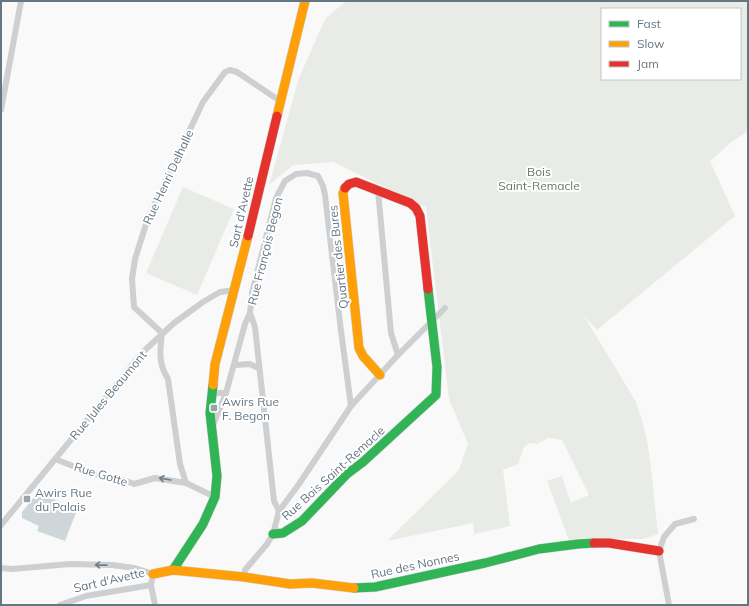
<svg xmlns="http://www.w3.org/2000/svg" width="749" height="606" viewBox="0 0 749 606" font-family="Mulish,sans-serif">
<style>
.green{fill:#e8ebe6;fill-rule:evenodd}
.water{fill:#ced6d9}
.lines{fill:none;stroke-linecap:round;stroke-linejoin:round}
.fast-casing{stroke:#d5d6d7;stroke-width:10}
.slow-casing{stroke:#d5d6d7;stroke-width:10}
.jam-casing{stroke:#d5d6d7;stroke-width:10}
.street{stroke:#cecfd0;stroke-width:6}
.fast{stroke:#30b455;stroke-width:9}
.slow{stroke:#ff9f0a;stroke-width:9}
.jam{stroke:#e5322d;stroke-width:9}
.oneway{stroke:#707f8b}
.poi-dot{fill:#99a4ac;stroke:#fff;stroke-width:1.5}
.labels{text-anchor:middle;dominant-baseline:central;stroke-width:4;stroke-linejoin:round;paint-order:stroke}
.park-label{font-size:12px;fill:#687a64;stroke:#fff}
.street-label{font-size:12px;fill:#657683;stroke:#fff}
.poi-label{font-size:12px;fill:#657683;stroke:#fff;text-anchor:start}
</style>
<rect width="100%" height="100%" fill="#f9f9f9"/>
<!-- green -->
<g class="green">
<path d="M 346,1 L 748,1 L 748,131 L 734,140 L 710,161 L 735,216 L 597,330 L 584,316 L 636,402 L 642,420 L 647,440 L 651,468 L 658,534 L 643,539 L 583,538 L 569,540 L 547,481 L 562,476 L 571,503 L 589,495 L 562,440 L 549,438 L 537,444 L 529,443 L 524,447 L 518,464 L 503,470 L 510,526 L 474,534 L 473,523 L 387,541 L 459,470 L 468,444 L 449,399 L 426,207 L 333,162 L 293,165 L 269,185 L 299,78 L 325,19 ZM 602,9 L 740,9 L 740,79 L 602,79 Z"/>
<path d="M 183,187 L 234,209 L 197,295 L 146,273 Z"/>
</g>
<!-- water -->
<path class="water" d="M 38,492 L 77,510 L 65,541 L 37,531 L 39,526 L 22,518 L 22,512 Z"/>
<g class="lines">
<defs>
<g id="fast">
<path d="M 273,534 L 283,533 L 302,521 L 347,474 L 363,462 L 436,395 L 437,367 L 428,289"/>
<path d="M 173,570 L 203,524 L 215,497 L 217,476 L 210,413 L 213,385"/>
<path d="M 354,588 L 375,587 L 485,563 L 539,549 L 578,544 L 594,543"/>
</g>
<g id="slow">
<path d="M 277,116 L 305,1"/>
<path d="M 345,188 L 343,193 L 359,348 L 363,356 L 380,375"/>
<path d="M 213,385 L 215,364 L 248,236"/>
<path d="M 153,574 L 173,570 L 244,577 L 290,584 L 312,583 L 354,588"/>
</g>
<g id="jam">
<path d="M 345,188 L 349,184 L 356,182 L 410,203 L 416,208 L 420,216 L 428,289"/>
<path d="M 248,236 L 277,116"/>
<path d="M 594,543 L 609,543 L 659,551"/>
</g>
</defs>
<!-- fast casing -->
<use href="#fast" class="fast-casing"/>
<!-- slow casing -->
<use href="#slow" class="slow-casing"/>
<!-- jam casing -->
<use href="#jam" class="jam-casing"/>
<!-- street -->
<g class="street">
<path d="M 1,110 L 21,1"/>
<path d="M 378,190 L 391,333 L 398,355"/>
<path d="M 235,365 L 250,364 L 258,368"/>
<path d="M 211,393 L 226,393"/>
<path d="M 212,428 L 226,393 L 245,324 L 250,313"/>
<path d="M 55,459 L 93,474 L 118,478 L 134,484 L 155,478 L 186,483 L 215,497"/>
<path d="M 186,483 L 180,464 L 168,379 C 158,363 160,351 162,333 L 134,307 L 132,279 L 135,259 L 148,218 L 203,102 L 225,72 L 230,70 L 237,72 L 280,101"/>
<path d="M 279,511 L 274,501 L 255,327 L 250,313 L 252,293 L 276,198 L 285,181 L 296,174 L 307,173 L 318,176 L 323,186 L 325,195 L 341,331 L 351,406"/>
<path d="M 1,525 L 143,352 L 174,323 L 203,302 L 220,292 L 235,290"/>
<path d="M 1,568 L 12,569 L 70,564 L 112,565 L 135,568 L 153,574 L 151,585 L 155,605"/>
<path d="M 244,577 L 245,570 L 267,544 L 273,534 L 279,511 L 299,484 L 351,406 L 398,355 L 445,308"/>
<path d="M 60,605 L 86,596 L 151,585"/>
<path d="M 669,605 L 659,551 L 664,537 L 675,524 L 694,519"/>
</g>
<!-- fast -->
<use href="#fast" class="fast"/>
<!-- slow -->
<use href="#slow" class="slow"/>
<!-- jam -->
<use href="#jam" class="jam"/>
</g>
<!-- one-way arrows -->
<defs><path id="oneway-shaft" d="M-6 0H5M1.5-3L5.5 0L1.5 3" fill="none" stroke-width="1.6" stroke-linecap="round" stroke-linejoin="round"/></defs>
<g class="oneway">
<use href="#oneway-shaft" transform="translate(165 479) rotate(-170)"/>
<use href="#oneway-shaft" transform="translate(101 565) rotate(-179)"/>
</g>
<!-- markers -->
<g class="poi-dot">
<rect x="210" y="404" width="8" height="8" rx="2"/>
<rect x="23" y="495" width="8" height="8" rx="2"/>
</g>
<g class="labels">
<!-- park labels -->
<g class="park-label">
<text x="539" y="171">Bois<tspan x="539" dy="14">Saint-Remacle</tspan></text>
</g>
<!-- street labels -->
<g class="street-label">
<text transform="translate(168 177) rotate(-65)">Rue Henri Delhalle</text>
<text transform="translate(241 212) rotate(-77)">Sart d'Avette</text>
<text transform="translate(265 251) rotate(-76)">Rue François Begon</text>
<text transform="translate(338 257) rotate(-96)">Quartier des Bures</text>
<text transform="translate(108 395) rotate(-50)">Rue Jules Beaumont</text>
<text transform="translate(333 473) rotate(-42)">Rue Bois Saint-Remacle</text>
<text transform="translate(101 474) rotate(17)">Rue Gotte</text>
<text transform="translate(415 565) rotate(-12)">Rue des Nonnes</text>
<text transform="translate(109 580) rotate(-13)">Sart d'Avette</text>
</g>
<!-- poi labels -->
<g class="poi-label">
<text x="222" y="401">Awirs Rue<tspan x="222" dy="14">F. Begon</tspan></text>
<text x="35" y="492">Awirs Rue<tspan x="35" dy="14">du Palais</tspan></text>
</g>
</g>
<!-- border -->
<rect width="749" height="606" fill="none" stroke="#657683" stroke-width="4"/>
<!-- legend -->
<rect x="601" y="8" width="140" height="72" fill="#ffffff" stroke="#c1c8cd"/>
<rect x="609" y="21" width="20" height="6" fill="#30b455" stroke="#c1c8cd"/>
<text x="637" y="28" font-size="12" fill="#657683">Fast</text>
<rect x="609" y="41" width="20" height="6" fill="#ff9f0a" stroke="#c1c8cd"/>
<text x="637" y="48" font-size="12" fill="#657683">Slow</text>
<rect x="609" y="61" width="20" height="6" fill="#e5322d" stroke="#c1c8cd"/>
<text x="637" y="68" font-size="12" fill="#657683">Jam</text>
</svg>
